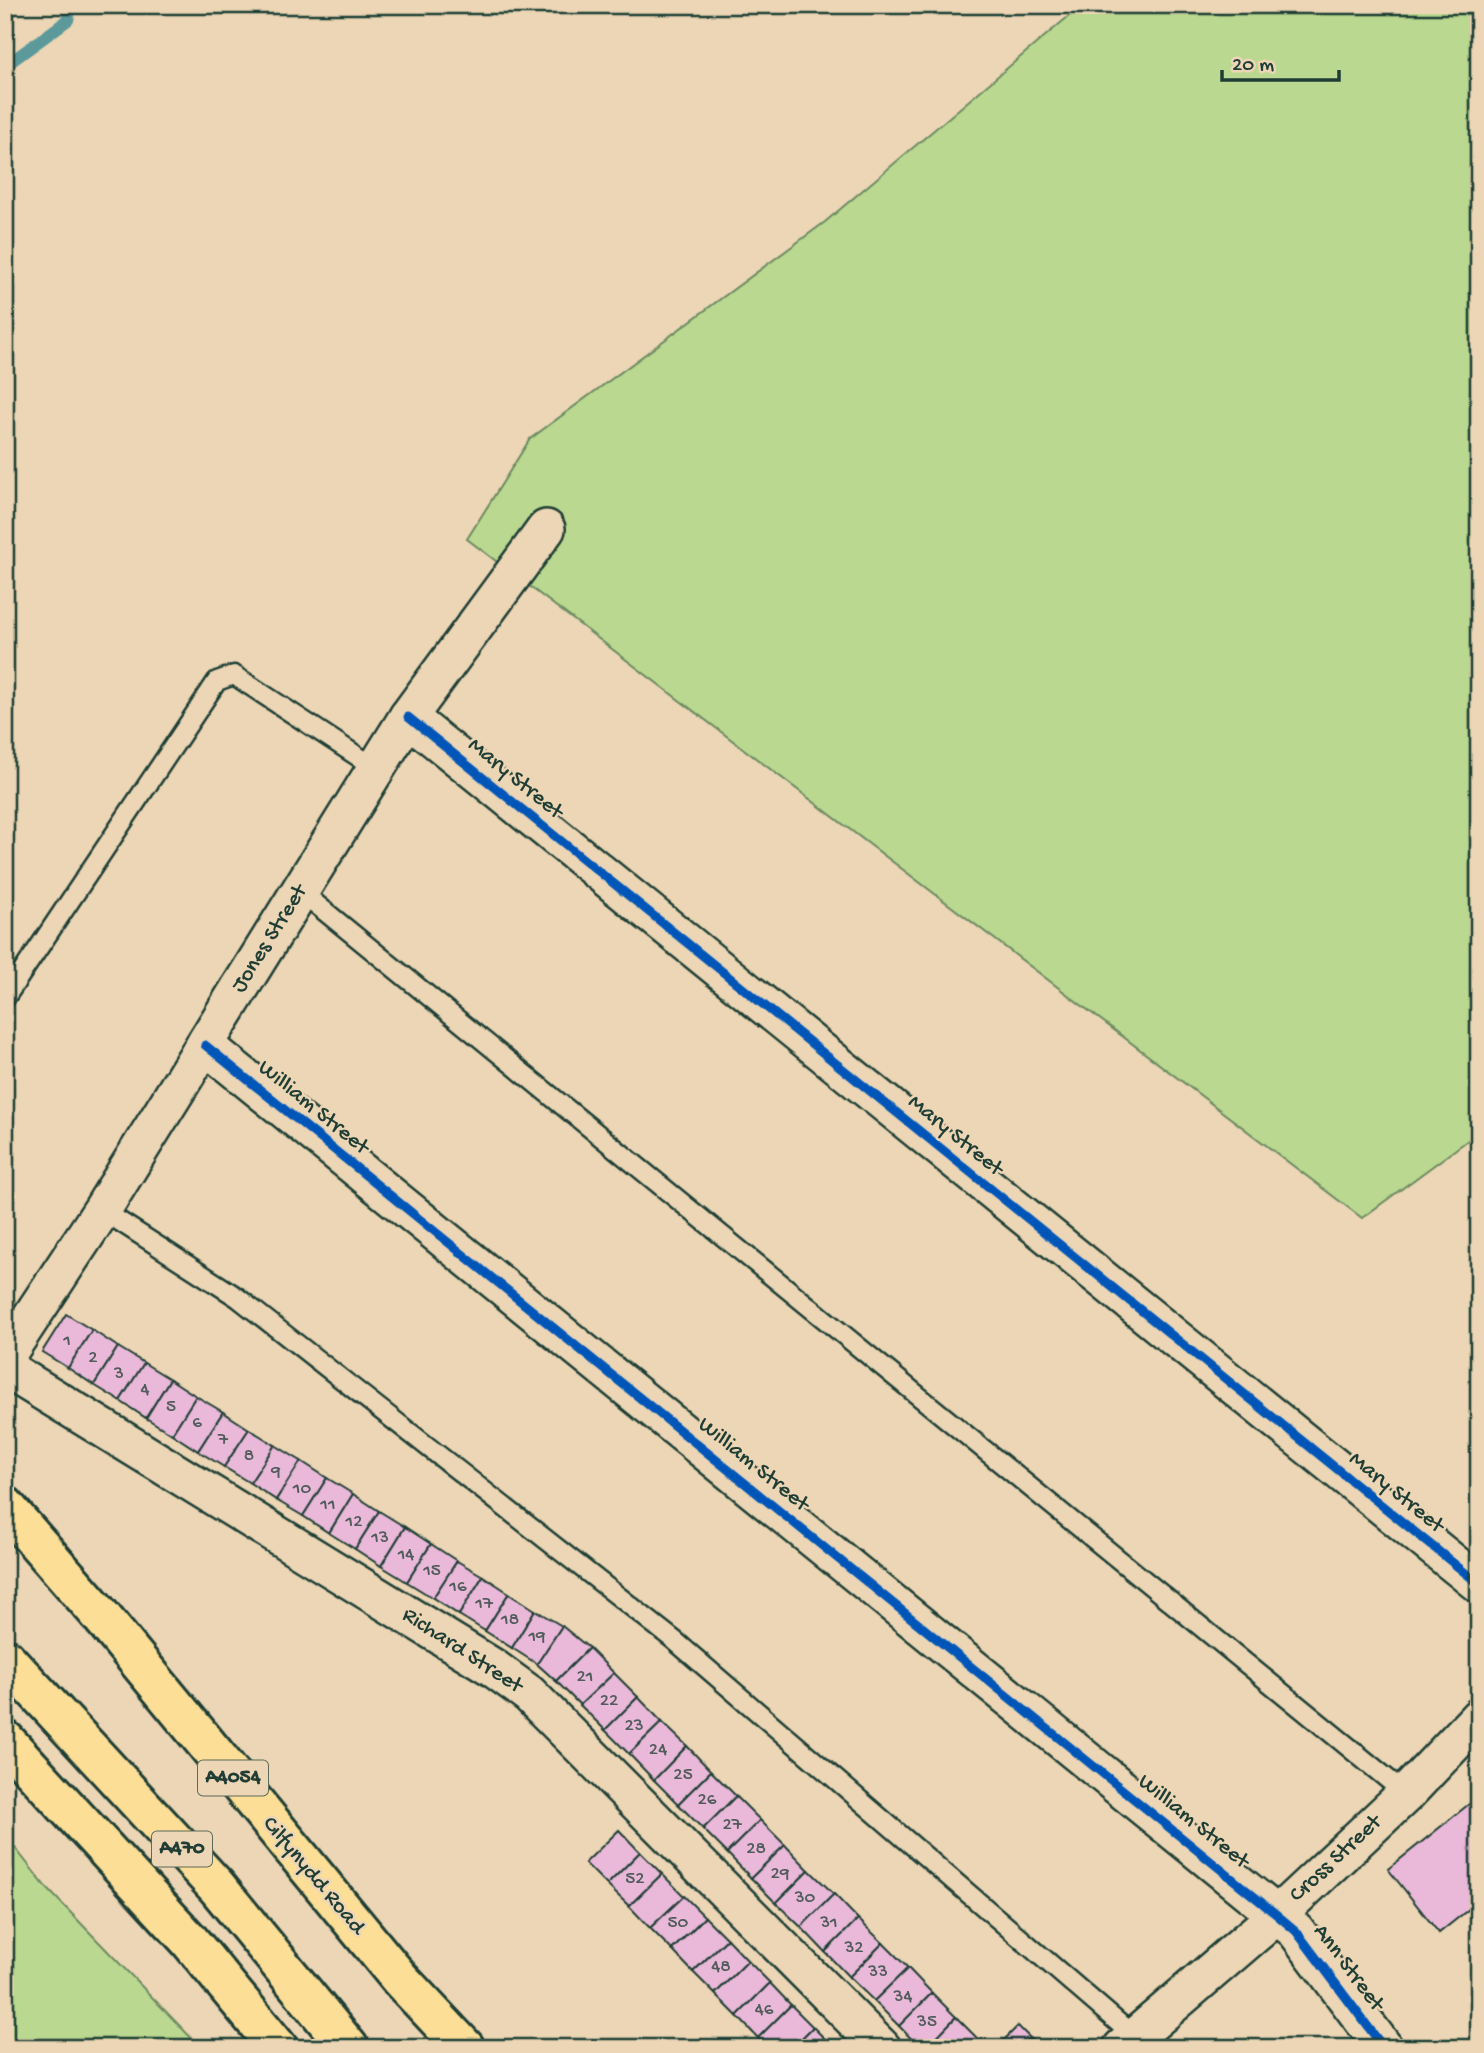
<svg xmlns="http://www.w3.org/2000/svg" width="1484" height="2053" viewBox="0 0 1484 2053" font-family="'Gochi Hand',sans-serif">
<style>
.green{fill:#bad890;stroke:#6c8a62;stroke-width:2}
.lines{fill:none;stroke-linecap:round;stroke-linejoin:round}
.stream{stroke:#5c999b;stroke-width:12}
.building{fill:#eab9d9;stroke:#1f3d34;stroke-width:2}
.lane-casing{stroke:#1f3d34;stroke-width:23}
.street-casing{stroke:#1f3d34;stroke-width:42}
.primary-casing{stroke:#1f3d34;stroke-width:44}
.highway-casing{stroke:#1f3d34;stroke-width:44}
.lane{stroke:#ecd6b5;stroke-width:18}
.street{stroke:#ecd6b5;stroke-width:37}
.primary{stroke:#fcde96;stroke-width:38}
.highway{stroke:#fcde96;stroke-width:38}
.cycleway-casing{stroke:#ecd6b5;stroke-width:13}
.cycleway{stroke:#0057b8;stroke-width:9}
.labels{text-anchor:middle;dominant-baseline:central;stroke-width:5;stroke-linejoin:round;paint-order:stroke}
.number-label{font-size:19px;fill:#525c5d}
.shield{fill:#ecd6b5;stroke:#5c6b5b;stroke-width:2}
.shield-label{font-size:21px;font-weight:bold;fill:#1f3d34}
.street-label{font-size:23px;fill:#1f3d34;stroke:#ecd6b5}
</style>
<rect width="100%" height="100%" fill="#ecd6b5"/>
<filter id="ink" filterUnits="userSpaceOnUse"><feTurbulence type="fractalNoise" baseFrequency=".0143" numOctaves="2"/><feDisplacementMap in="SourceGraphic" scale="14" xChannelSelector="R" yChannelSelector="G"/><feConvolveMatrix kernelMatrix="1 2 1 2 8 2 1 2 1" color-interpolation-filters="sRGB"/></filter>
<g filter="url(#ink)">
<!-- green -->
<g class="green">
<path d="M 1082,5 L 1479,5 L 1479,1132 L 1362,1218 L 467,539 L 530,439 L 825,222 Z"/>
<path d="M 5,1835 L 45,1886 L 201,2048 L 5,2048 Z"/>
</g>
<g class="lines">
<!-- stream -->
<path class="stream" d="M 5,66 L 68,20 L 71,5"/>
</g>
<!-- building -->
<g class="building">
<path d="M 66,1314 L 92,1330 L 68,1368 L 42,1352 Z"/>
<path d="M 92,1330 L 118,1347 L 94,1385 L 68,1368 Z"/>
<path d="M 118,1347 L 144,1363 L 120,1401 L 94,1385 Z"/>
<path d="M 144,1363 L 170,1379 L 146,1418 L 120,1401 Z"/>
<path d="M 170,1379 L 196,1396 L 172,1434 L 146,1418 Z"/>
<path d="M 196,1396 L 223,1412 L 198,1451 L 172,1434 Z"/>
<path d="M 223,1412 L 249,1429 L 224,1467 L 198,1451 Z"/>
<path d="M 249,1429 L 275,1445 L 250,1483 L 224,1467 Z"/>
<path d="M 275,1445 L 301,1461 L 276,1500 L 250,1483 Z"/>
<path d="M 301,1461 L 327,1478 L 303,1516 L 276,1500 Z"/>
<path d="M 327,1478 L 353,1494 L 329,1533 L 303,1516 Z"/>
<path d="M 353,1494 L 379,1511 L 355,1549 L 329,1533 Z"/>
<path d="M 379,1511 L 405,1527 L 381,1566 L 355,1549 Z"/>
<path d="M 405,1527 L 431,1544 L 407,1582 L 381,1566 Z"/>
<path d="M 431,1544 L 457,1561 L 433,1598 L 407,1582 Z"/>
<path d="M 457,1561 L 483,1576 L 459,1615 L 433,1598 Z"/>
<path d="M 483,1576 L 509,1593 L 485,1631 L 459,1615 Z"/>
<path d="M 509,1593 L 535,1610 L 512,1648 L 485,1631 Z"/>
<path d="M 535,1610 L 562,1626 L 537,1664 L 512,1648 Z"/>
<path d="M 562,1626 L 589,1648 L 556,1681 L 537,1664 Z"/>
<path d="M 589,1648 L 614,1673 L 580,1705 L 556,1681 Z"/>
<path d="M 614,1673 L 638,1697 L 605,1730 L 580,1705 Z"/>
<path d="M 638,1697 L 662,1722 L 629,1754 L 605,1730 Z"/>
<path d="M 662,1722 L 687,1746 L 654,1780 L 629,1754 Z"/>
<path d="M 687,1746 L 711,1771 L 678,1804 L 654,1780 Z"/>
<path d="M 711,1771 L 736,1796 L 703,1829 L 678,1804 Z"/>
<path d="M 736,1796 L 760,1820 L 727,1853 L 703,1829 Z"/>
<path d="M 1479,1796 L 1479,1901 L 1439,1933 L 1388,1869 Z"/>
<path d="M 760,1820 L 785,1845 L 751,1878 L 727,1853 Z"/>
<path d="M 619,1830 L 640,1852 L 607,1885 L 585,1863 Z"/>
<path d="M 785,1845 L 809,1870 L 776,1903 L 751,1878 Z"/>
<path d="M 640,1852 L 662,1874 L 629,1906 L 607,1885 Z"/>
<path d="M 809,1870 L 834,1894 L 801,1927 L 776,1903 Z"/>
<path d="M 662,1874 L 684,1896 L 650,1928 L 629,1906 Z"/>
<path d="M 834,1894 L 858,1919 L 825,1952 L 801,1927 Z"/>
<path d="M 684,1896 L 705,1917 L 672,1950 L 650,1928 Z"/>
<path d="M 705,1917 L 727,1939 L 693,1972 L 672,1950 Z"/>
<path d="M 858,1919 L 883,1943 L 849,1977 L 825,1952 Z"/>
<path d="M 727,1939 L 748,1961 L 715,1994 L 693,1972 Z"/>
<path d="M 883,1943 L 908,1968 L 874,2001 L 849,1977 Z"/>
<path d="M 748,1961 L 770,1983 L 737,2016 L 715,1994 Z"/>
<path d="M 908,1968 L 932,1993 L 899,2026 L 874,2001 Z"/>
<path d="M 770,1983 L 791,2005 L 758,2038 L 737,2016 Z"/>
<path d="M 932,1993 L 956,2017 L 926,2048 L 920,2048 L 899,2026 Z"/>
<path d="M 791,2005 L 813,2027 L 792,2048 L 768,2048 L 758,2038 Z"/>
<path d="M 956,2017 L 981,2042 L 975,2048 L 926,2048 Z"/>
<path d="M 1018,2026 L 1030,2038 L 1020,2048 L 996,2048 Z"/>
<path d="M 813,2027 L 834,2048 L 792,2048 Z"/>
<path d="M 1030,2038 L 1040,2048 L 1020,2048 Z"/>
</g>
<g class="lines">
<defs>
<g id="lane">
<path d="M 300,891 L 1406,1794"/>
<path d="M 5,998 L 217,681 L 234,675 L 377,769"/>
<path d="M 102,1210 L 237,1297 L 674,1640 L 1135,2037"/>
</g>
<g id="street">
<path d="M 408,717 L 1479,1584"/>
<path d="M 205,1045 L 1277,1915 L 1296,1931 L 1384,2048"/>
<path d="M 5,1357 L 102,1210 L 408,717 L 546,529"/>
<path d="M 5,1368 L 492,1667 L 529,1694 L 882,2048"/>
<path d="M 1122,2048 L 1277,1915 L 1406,1794 L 1479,1717"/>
</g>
<path id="primary" d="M 5,1506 L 96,1610 L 400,1979 L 465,2048"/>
<g id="highway">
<path d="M 5,1658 L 217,1887 L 349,2048"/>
<path d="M 5,1740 L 189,1940 L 278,2048"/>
</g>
</defs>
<!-- lane casing -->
<use href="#lane" class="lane-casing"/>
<!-- street casing -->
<use href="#street" class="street-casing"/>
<!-- primary casing -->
<use href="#primary" class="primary-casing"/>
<!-- highway casing -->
<use href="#highway" class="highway-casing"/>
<!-- lane -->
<use href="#lane" class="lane"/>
<!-- street -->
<use href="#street" class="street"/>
<!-- primary -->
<use href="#primary" class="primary"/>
<!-- highway -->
<use href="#highway" class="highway"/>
<defs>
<g id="cycleway">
<path d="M 408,717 L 1479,1584"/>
<path d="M 205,1045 L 1277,1915 L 1296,1931 L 1384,2048"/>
</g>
</defs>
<!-- cycleway casing -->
<use href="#cycleway" class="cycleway-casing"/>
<!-- cycleway -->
<use href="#cycleway" class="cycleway"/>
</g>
</g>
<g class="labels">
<!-- number labels -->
<g class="number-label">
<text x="67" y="1341">1</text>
<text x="93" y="1358">2</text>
<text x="119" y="1374">3</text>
<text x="145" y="1390">4</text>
<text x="171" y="1407">5</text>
<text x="197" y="1423">6</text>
<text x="223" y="1440">7</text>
<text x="249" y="1456">8</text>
<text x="276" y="1472">9</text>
<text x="302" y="1489">10</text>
<text x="328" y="1505">11</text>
<text x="354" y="1522">12</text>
<text x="380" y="1538">13</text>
<text x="406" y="1555">14</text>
<text x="432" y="1571">15</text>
<text x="458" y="1587">16</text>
<text x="484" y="1604">17</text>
<text x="510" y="1620">18</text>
<text x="537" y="1637">19</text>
<text x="585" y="1677">21</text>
<text x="609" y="1701">22</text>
<text x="634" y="1726">23</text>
<text x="658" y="1750">24</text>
<text x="683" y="1775">25</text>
<text x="707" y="1800">26</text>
<text x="732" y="1825">27</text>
<text x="756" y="1849">28</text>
<text x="780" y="1874">29</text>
<text x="635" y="1879">52</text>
<text x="805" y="1898">30</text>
<text x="678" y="1923">50</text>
<text x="829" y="1923">31</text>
<text x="854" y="1948">32</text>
<text x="721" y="1967">48</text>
<text x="878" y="1972">33</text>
<text x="903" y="1997">34</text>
<text x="764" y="2010">46</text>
<text x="927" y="2022">35</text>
</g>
<!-- shield labels -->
<g class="shield">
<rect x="198" y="1760.5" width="70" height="35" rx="5"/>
<rect x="152" y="1831.5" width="60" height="35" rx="5"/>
</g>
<g class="shield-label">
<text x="233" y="1778">A4054</text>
<text x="182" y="1849">A470</text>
</g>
<!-- street labels -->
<g class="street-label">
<text transform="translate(515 779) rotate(39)">Mary Street</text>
<text transform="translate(270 939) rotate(-58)">Jones Street</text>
<text transform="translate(313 1108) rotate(39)">William Street</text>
<text transform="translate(955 1136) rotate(39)">Mary Street</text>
<text transform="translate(753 1465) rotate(39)">William Street</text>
<text transform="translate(1396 1493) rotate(39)">Mary Street</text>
<text transform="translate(462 1651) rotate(33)">Richard Street</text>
<text transform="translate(1193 1822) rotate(39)">William Street</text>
<text transform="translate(1336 1859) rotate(-43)">Cross Street</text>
<text transform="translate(313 1876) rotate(50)">Cilfynydd Road</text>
<text transform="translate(1348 1968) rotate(53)">Ann Street</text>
</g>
</g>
<!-- margin -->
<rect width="1484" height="2053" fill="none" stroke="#ecd6b5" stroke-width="28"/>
<rect x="14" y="14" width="1456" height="2025" fill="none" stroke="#1f3d34" stroke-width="2.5" filter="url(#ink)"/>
<!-- scale -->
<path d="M1222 70v10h117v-10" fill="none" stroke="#1f3d34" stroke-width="3.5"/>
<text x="1232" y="70" font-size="21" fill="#1f3d34" stroke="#ecd6b5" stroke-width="5" paint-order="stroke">20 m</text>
</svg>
